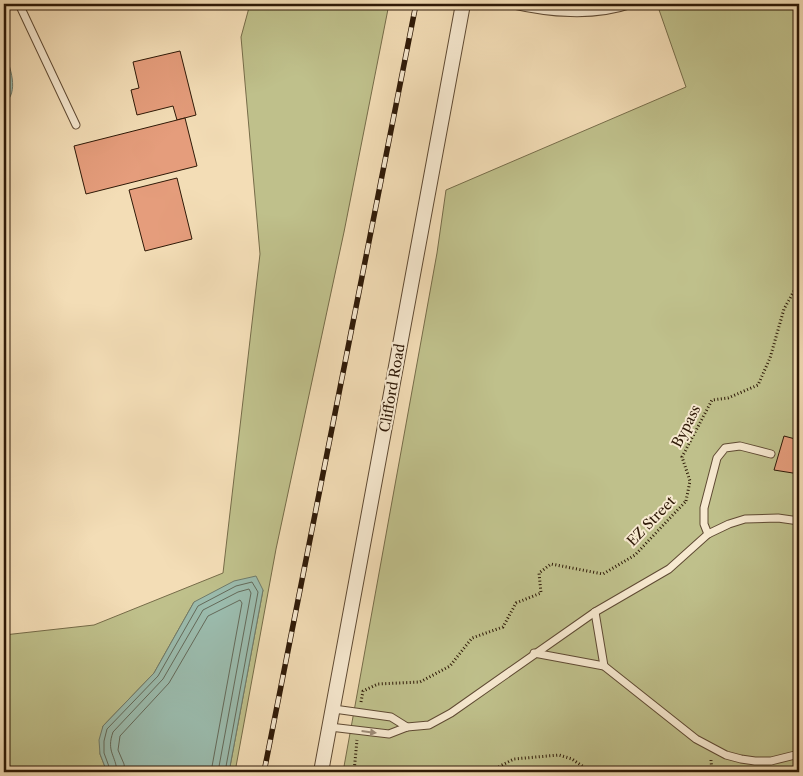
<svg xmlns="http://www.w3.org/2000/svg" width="803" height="776" viewBox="0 0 803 776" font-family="'Libre Caslon Text',serif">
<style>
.green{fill:#bfc08b;stroke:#766c49}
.water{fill:#9bbcae;stroke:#6f7b6b}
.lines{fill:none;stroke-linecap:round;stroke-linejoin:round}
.shore{stroke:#646a5a;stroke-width:1}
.building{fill:#e59d7c;stroke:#2e1907}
.service-casing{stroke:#5f4a33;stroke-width:9}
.minor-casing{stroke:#5f4a33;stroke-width:16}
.path{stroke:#2e1907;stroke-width:3;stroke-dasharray:1 2.5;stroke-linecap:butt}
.service{stroke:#f7e9d0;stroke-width:7}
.minor{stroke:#f7e9d0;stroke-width:14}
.rail-casing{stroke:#2e1907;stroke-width:5.5}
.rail{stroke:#f7e9d0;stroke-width:4;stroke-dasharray:11;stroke-linecap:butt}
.oneway{fill:#9d8b76}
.labels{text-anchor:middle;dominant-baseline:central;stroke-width:4;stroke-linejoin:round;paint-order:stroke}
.street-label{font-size:14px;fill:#2e1907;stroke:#f7e9d0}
</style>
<rect width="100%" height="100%" fill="#f3ddb6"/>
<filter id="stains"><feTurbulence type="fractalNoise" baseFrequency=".004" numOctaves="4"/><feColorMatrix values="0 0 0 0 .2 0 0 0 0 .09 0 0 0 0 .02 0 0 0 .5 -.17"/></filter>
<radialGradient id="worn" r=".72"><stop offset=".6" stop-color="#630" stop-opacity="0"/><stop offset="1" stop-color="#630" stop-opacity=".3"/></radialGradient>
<!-- green -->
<g class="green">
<path d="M 250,4 L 389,4 L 344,232 L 276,549 L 235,772 L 229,772 L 263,590 L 194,602 L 154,673 L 103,726 L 100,754 L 107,772 L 4,772 L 4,635 L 94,625 L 223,573 L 260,254 L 241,37 Z"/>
<path d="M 657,4 L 799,4 L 799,772 L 343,772 L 437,253 L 446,190 L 686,87 Z"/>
</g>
<!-- water -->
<g class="water">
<path d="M 4,51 C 10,67 20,92 4,104 Z"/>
<path d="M 256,576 L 263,590 L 229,772 L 107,772 L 100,754 L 99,740 L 103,726 L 154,673 L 194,602 L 234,581 Z"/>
</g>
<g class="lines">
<!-- shore -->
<g class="shore">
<path d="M 111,772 L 104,753 L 104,741 L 107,729 L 158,676 L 198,606 L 236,586 L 252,582 L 258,592 L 225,772"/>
<path d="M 117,772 C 116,755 106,752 113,732 L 163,679 L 203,610 L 238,592 L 249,589 L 251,593 L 218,772"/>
<path d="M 125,772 L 124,764 L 118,750 L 120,736 L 169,683 L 208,616 L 240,600 L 242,603 L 211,772"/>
</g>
</g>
<!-- building -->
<g class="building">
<path d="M 180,51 L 196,115 L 177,120 L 173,106 L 137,115 L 131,90 L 139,88 L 133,62 Z"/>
<path d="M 185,118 L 197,166 L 86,194 L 74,146 Z"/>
<path d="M 177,178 L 192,239 L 145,251 L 129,190 Z"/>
<path d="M 784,436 L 799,440 L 799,474 L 774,470 Z"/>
</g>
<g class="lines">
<defs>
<g id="service">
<path d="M 19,4 L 76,125"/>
<path d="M 509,4 C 549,13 592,18 632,4"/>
<path d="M 708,534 L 704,524 L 704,508 L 717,458 L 725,448 L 740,446 L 771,454"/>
<path d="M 595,612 L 604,666"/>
<path d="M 534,653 L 604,666 L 696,739 L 726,755 L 741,759 L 755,761 L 771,761 L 799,754"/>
<path d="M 334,709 L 391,717 L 407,727"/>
<path d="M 330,727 L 389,734 L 407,727 L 429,725 L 451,713 L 595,612 L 669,569 L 708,534 L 729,524 L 745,519 L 778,518 L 799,521"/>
</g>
<path id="minor" d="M 321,772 L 463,4"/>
</defs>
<!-- service casing -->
<use href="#service" class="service-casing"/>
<!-- minor casing -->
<use href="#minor" class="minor-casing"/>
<!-- path -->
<g class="path">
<path d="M 686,501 L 690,481 L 682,457 L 712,400 L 728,398 L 758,385 L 770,358 L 784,309 L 799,282"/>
<path d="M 361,702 L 363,691 L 378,684 L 420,682 L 450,666 L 472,638 L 503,627 L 516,603 L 541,593 L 539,573 L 551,564 L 603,574 L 635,555 L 686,501"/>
<path d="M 711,760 L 712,772"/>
<path d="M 354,772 L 357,740"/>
<path d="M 494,772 L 500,766 L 514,759 L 559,755 L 572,759 L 591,772"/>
</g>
<!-- service -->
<use href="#service" class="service"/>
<!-- minor -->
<use href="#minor" class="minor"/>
<defs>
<path id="rail" d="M 264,772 L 416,4"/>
</defs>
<!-- rail casing -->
<use href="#rail" class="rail-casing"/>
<!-- rail -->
<use href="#rail" class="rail"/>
</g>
<!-- one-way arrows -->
<defs><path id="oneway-solid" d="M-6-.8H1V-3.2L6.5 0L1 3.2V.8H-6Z" transform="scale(1.25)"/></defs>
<use class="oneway" href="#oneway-solid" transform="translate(369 732) rotate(7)"/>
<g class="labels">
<!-- street labels -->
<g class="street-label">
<text transform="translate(392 388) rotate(-80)">Clifford Road</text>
<text transform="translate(686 426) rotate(-63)">Bypass</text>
<text transform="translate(651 521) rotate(-46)">EZ Street</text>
</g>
</g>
<!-- margin -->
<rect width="803" height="776" fill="none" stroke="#f3ddb6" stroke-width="20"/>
<rect x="5" y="5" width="793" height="766" fill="none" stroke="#2e1907" stroke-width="2.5"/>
<rect x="10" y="10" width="783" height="756" fill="none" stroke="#2e1907"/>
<rect width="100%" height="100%" filter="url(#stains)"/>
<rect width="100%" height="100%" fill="url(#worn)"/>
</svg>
